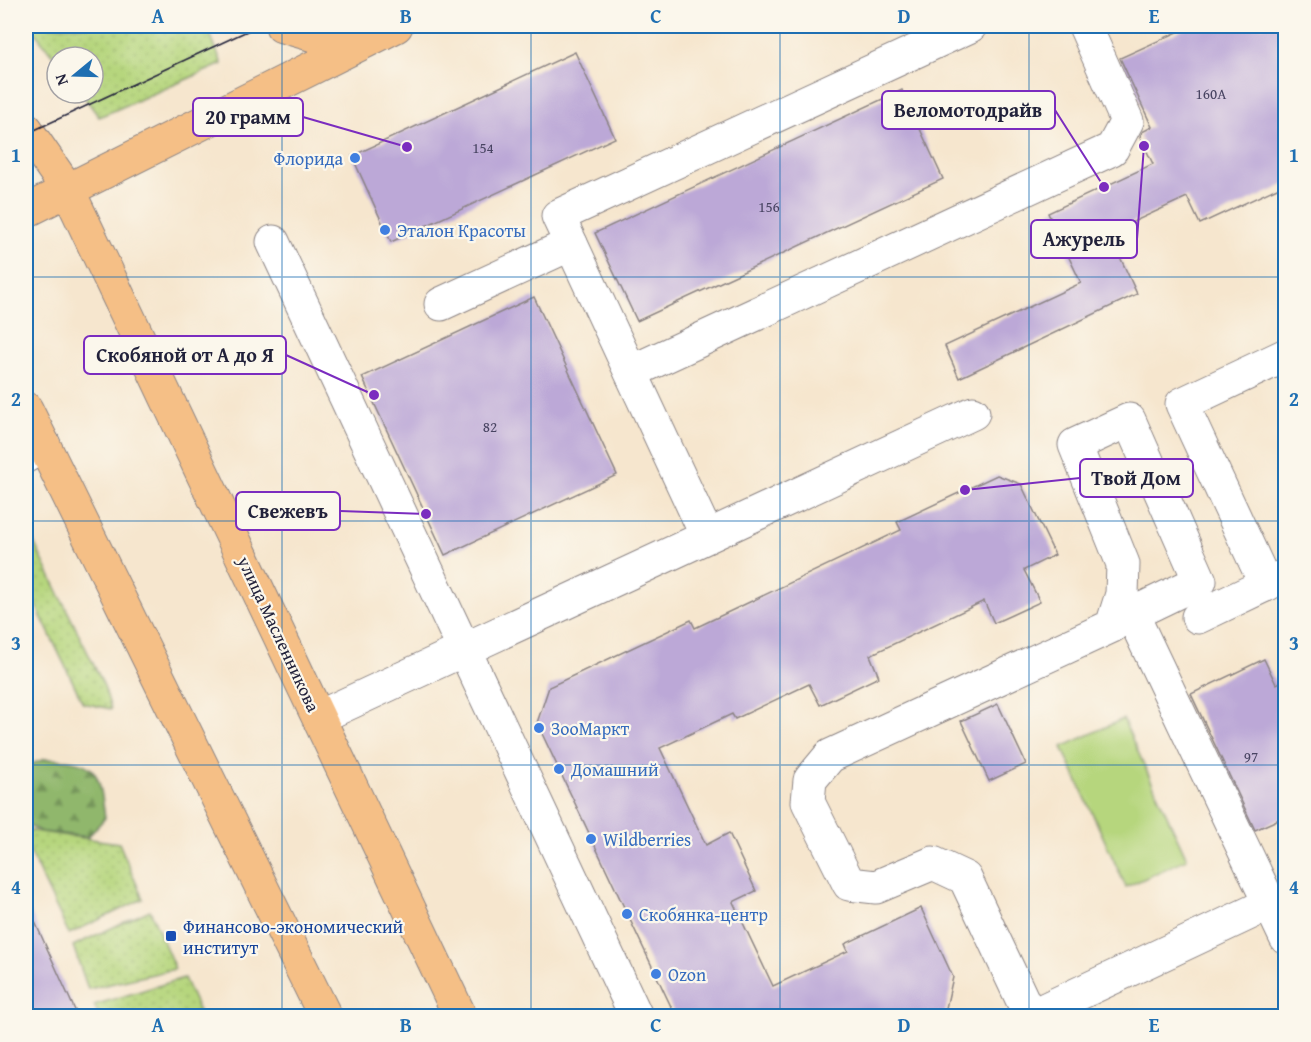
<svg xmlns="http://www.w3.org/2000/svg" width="1311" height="1042" viewBox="0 0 1311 1042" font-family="'Gentium Book Plus',serif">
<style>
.grass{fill:url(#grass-dots);stroke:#6c7c5c;stroke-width:1.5}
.forest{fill:url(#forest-firs);stroke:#596c54;stroke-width:1.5}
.pitch{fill:#b6d67d;stroke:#6c7c5c;stroke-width:1.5}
.building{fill:#bca8d7}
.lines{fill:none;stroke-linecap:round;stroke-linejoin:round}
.minor-casing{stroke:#8c8484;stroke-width:35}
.major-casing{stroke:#8c8484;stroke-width:35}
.minor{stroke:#fff;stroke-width:33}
.major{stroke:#f5bf86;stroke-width:33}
.tram{stroke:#22223b;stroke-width:1.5}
.grid{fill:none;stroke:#1f6fb2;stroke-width:1.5;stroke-opacity:0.55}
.shop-dot{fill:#3f7fe0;stroke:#fbf7ec;stroke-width:2}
.transit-dot{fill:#1a4fb4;stroke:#fbf7ec;stroke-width:2}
.labels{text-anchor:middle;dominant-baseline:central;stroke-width:4.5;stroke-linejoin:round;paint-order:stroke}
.number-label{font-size:15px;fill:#484462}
.shop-label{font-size:18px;fill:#366cbe;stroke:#fbf7ec;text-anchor:start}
.street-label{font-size:18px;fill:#22223b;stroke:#fbf7ec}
.transit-label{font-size:18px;fill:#164399;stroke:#fbf7ec;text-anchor:start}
.leader{fill:none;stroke:#7b2cbf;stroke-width:2}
.callout-dot{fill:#7b2cbf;stroke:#fbf7ec;stroke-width:2}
.callout{fill:#fbf7ec;stroke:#7b2cbf;stroke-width:2}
.callout-label{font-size:20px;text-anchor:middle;font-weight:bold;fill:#22223b}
.neatline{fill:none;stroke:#1f6fb2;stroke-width:2}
.grid-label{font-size:20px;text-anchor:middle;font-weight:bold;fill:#1f6fb2}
</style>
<defs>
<pattern id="grass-dots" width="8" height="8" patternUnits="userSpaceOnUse" patternTransform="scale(1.5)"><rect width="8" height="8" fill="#b6d67d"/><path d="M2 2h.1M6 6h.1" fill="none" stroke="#9cb76d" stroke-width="1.8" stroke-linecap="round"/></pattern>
<pattern id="forest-firs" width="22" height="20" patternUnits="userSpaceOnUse" patternTransform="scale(1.5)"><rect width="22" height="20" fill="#90b76c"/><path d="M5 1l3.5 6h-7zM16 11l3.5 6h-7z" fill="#75945a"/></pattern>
</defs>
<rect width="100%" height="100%" fill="#fbf7ec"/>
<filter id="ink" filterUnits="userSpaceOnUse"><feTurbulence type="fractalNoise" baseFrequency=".0167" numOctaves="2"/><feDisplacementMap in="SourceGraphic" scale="12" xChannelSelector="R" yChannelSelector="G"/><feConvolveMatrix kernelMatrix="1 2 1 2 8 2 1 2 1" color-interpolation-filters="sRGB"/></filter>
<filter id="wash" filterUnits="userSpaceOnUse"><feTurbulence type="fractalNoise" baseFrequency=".008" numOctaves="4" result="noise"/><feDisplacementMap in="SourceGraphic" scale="24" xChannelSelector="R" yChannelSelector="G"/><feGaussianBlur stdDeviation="1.35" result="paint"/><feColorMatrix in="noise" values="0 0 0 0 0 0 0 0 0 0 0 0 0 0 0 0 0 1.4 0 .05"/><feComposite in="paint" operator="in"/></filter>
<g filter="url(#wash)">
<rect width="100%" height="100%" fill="#f6e6ce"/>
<!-- grass -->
<g class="grass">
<path d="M 30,26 L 207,26 L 222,64 L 99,117 L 81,93 L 93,93 L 93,57 L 57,57 L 57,61 Z"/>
<path d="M 26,526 L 104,686 L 111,709 L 83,703 L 26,585 Z"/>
<path d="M 26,830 L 119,843 L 143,899 L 69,934 L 26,844 Z"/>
<path d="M 150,910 L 175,969 L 88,989 L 73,946 Z"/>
<path d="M 184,978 L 201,1016 L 99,1016 L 94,1005 Z"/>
</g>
<!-- forest -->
<path class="forest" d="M 45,759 C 97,760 99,768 105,818 L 88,837 L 42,832 L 26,825 L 26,766 Z"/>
<!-- pitch -->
<path class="pitch" d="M 1123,719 L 1187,859 L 1126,887 L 1062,747 Z"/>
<g id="blocks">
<!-- building -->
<g class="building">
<path d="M 1191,26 L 1286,26 L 1286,184 L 1200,224 L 1187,197 L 1109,233 L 1137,294 L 959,378 L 945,346 L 1081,283 L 1048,213 L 1153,164 L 1140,137 L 1142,132 L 1152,127 L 1120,58 Z"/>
<path d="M 575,52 L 615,138 L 391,242 L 352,156 Z"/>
<path d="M 902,90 L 943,179 L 637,321 L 595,233 Z"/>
<path d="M 534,297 L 617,475 L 445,555 L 362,377 Z"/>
<path d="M 997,475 L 1021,484 L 1055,555 L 1024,570 L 1040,602 L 994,623 L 984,601 L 870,655 L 879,677 L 820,705 L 809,684 L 735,719 L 732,714 L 660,748 L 706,845 L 729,833 L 756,891 L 733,902 L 773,986 L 848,951 L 845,944 L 921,908 L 953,977 L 944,1017 L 676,1017 L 537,723 L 549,687 L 691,620 L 695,628 L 901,530 L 897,522 Z"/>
<path d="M 1264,659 L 1276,684 L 1286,680 L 1286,816 L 1255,830 L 1191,694 Z"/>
<path d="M 998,704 L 1026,764 L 989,781 L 961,721 Z"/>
<path d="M 26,902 L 78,1017 L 26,1017 Z"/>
</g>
</g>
</g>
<g filter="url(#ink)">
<use href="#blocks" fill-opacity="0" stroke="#8c8484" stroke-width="1.5"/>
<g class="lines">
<defs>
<g id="minor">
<path d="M 273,242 L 636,1016"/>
<path d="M 441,304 L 571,244"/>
<path d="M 631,372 L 1112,149 L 1127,121 L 1085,26"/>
<path d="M 26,456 L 44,445"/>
<path d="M 707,536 L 558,216 L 970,26"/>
<path d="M 1266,585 L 1182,404 L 1286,355"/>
<path d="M 1198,617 L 1286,575"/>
<path d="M 319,717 L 973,413"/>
<path d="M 1030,1016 L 965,878 L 933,863 L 876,887 L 849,884 L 808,802 L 810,780 L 830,756 L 1112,626 L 1122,594 L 1123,564 L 1075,445 L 1129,420 L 1200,581 L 1132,614 L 1286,938"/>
<path d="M 1031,1016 L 1269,904"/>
</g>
<g id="major">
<path d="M 282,26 L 351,46"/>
<path d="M 26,129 L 68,190 L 460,1016"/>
<path d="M 26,211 L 396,26"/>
<path d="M 26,409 L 325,1016"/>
</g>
</defs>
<!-- minor casing -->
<use href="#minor" class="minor-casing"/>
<!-- major casing -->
<use href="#major" class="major-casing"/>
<!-- minor -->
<use href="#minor" class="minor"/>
<!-- major -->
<use href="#major" class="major"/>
<!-- tram -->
<path class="tram" d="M 26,134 L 258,26"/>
</g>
</g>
<!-- grid -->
<path class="grid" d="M 282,26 L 282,1016M 531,26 L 531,1016M 780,26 L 780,1016M 1029,26 L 1029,1016M 26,277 L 1286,277M 26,521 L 1286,521M 26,765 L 1286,765"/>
<!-- markers -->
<g class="shop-dot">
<circle cx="355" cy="158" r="6"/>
<circle cx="385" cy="230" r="6"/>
<circle cx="539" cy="728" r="6"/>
<circle cx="559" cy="769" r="6"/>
<circle cx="591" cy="839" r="6"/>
<circle cx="627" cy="914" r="6"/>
<circle cx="656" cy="974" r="6"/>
</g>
<rect class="transit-dot" x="165" y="930" width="12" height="12" rx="3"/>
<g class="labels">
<!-- number labels -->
<g class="number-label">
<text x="1211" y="93">160А</text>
<text x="483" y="147">154</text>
<text x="769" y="206">156</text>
<text x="490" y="426">82</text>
<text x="1251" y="756">97</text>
</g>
<!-- shop labels -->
<g class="shop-label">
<text x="343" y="158" text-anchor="end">Флорида</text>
<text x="397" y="230">Эталон Красоты</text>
<text x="551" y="728">ЗооМаркт</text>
<text x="571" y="769">Домашний</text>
<text x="603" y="839">Wildberries</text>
<text x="639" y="914">Скобянка-центр</text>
<text x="668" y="974">Ozon</text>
</g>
<!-- street labels -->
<g class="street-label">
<text transform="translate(279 634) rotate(65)">улица Масленникова</text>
</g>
<!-- transit labels -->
<g class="transit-label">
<text x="183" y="926">Финансово-экономический<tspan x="183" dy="21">институт</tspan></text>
</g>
</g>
<!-- callouts -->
<path class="leader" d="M1104 187L1055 110M407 147L303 117M1144 146L1137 239M374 395L286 355M965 490L1080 478M426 514L340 511"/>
<g class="callout-dot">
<circle cx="1104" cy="187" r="6"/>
<circle cx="407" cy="147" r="6"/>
<circle cx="1144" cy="146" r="6"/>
<circle cx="374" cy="395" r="6"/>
<circle cx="965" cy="490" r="6"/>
<circle cx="426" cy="514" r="6"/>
</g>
<g class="callout">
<rect x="882" y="91" width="173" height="38" rx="6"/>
<rect x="193" y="98" width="110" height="38" rx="6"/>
<rect x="1031" y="220" width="106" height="38" rx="6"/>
<rect x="84" y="336" width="202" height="38" rx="6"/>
<rect x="1080" y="459" width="113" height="38" rx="6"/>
<rect x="236" y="492" width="104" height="38" rx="6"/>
</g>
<g class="callout-label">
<text x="968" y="117">Веломотодрайв</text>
<text x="248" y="124">20 грамм</text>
<text x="1084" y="246">Ажурель</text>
<text x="185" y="362">Скобяной от А до Я</text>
<text x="1136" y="485">Твой Дом</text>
<text x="288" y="518">Свежевъ</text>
</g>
<!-- margin -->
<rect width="1311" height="1042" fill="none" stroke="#fbf7ec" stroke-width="66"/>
<!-- north arrow -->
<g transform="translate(75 75) rotate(251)"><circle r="28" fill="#fbf7ec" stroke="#a4a2a5" stroke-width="1.5"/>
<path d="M0-4.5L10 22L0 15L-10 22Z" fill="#1f6fb2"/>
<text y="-9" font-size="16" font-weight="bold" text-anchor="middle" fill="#22223b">N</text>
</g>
<rect x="33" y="33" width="1245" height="976" class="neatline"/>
<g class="grid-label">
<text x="158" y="23">A</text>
<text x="406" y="23">B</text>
<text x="656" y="23">C</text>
<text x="904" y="23">D</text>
<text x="1154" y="23">E</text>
<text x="16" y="162">1</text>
<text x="1294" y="162">1</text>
<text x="16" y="406">2</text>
<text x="1294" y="406">2</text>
<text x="16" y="650">3</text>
<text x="1294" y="650">3</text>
<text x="16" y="894">4</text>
<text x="1294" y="894">4</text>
<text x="158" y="1032">A</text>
<text x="406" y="1032">B</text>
<text x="656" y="1032">C</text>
<text x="904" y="1032">D</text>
<text x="1154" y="1032">E</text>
</g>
</svg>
